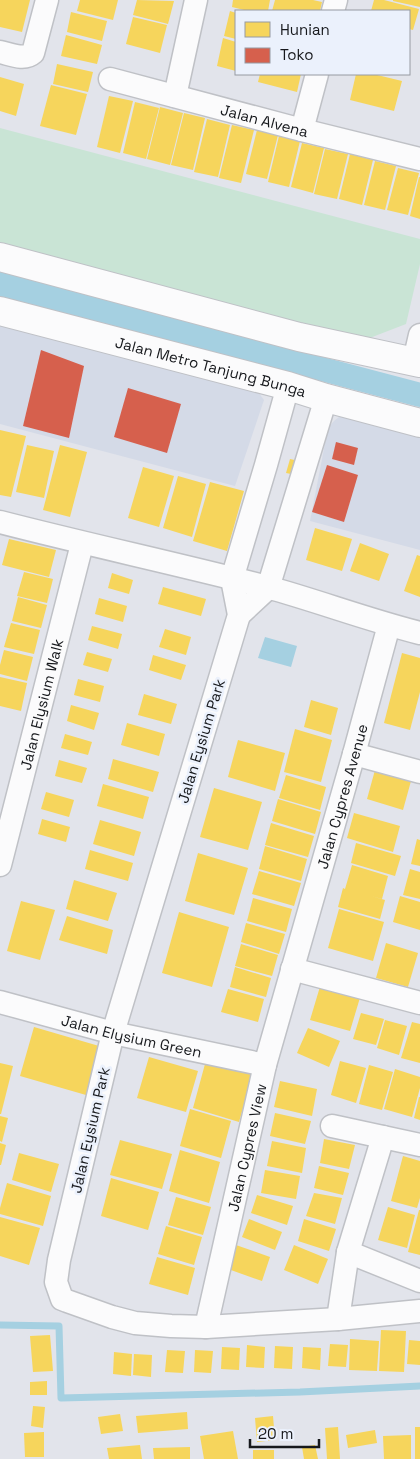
<svg xmlns="http://www.w3.org/2000/svg" width="420" height="1459" viewBox="0 0 420 1459" font-family="'Space Grotesk',sans-serif">
<style>
.built{fill:#d4dae7}
.green{fill:#c9e4d5}
.water{fill:#a5d0e1}
.homes{fill:#f6d55c}
.shops{fill:#d6604d}
.lines{fill:none;stroke-linecap:round;stroke-linejoin:round}
.stream{stroke:#a5d0e1;stroke-width:7}
.canal{stroke:#a5d0e1;stroke-width:24}
.street-casing{stroke:#bfc1c6;stroke-width:25}
.secondary-casing{stroke:#bfc1c6;stroke-width:30}
.street{stroke:#fbfbfc;stroke-width:22}
.secondary{stroke:#fbfbfc;stroke-width:28}
.labels{text-anchor:middle;dominant-baseline:central;stroke-width:5;stroke-linejoin:round;paint-order:stroke}
.street-label{font-size:15px;fill:#16181c;stroke:#ebf1fc}
</style>
<rect width="100%" height="100%" fill="#e2e4eb"/>
<!-- built -->
<g class="built">
<path d="M 0,323 L 256,389 L 264,400 L 235,486 L 0,424 Z"/>
<path d="M 344,413 L 420,434 L 420,550 L 310,521 L 328,428 L 334,421 Z"/>
</g>
<!-- green -->
<path class="green" d="M 0,128 L 420,239 L 420,264 L 406,324 L 362,341 L 0,245 Z"/>
<!-- water -->
<path class="water" d="M 265,637 L 297,646 L 291,667 L 258,658 Z"/>
<!-- homes -->
<g class="homes">
<path d="M 0,0 L 30,0 L 22,32 L 0,27 Z"/>
<path d="M 80,0 L 118,0 L 113,20 L 77,11 Z"/>
<path d="M 137,0 L 174,1 L 168,24 L 133,15 Z"/>
<path d="M 233,0 L 270,0 L 268,11 L 248,11 L 232,7 Z"/>
<path d="M 275,0 L 313,0 L 322,2 L 320,11 L 272,11 Z"/>
<path d="M 374,0 L 384,0 L 419,9 L 413,30 L 409,29 L 409,11 L 371,11 Z"/>
<path d="M 393,0 L 420,0 L 420,7 L 393,1 Z"/>
<path d="M 230,11 L 236,13 L 236,39 L 224,36 Z"/>
<path d="M 71,12 L 107,21 L 102,41 L 67,32 Z"/>
<path d="M 133,17 L 167,25 L 160,53 L 126,44 Z"/>
<path d="M 66,35 L 102,45 L 97,64 L 61,56 Z"/>
<path d="M 223,38 L 236,42 L 236,71 L 217,66 Z"/>
<path d="M 57,64 L 93,72 L 88,92 L 53,84 Z"/>
<path d="M 260,74 L 301,74 L 297,92 L 258,82 Z"/>
<path d="M 356,74 L 373,74 L 402,81 L 394,111 L 350,100 Z"/>
<path d="M 0,77 L 24,84 L 16,116 L 0,111 Z"/>
<path d="M 51,85 L 87,94 L 76,135 L 40,126 Z"/>
<path d="M 109,96 L 133,101 L 120,153 L 97,147 Z"/>
<path d="M 135,102 L 159,108 L 146,159 L 123,153 Z"/>
<path d="M 160,107 L 183,113 L 170,165 L 147,159 Z"/>
<path d="M 184,113 L 205,118 L 193,170 L 171,165 Z"/>
<path d="M 207,119 L 230,125 L 218,177 L 194,172 Z"/>
<path d="M 232,125 L 254,130 L 241,183 L 219,178 Z"/>
<path d="M 257,130 L 278,135 L 267,179 L 246,174 Z"/>
<path d="M 279,136 L 300,141 L 289,187 L 268,182 Z"/>
<path d="M 302,143 L 324,148 L 313,193 L 291,187 Z"/>
<path d="M 325,149 L 348,154 L 337,199 L 314,194 Z"/>
<path d="M 350,154 L 373,160 L 362,205 L 339,199 Z"/>
<path d="M 375,161 L 396,166 L 385,210 L 364,205 Z"/>
<path d="M 398,168 L 419,173 L 408,215 L 387,210 Z"/>
<path d="M 419,177 L 420,177 L 420,219 L 410,216 Z"/>
<path d="M 0,430 L 26,436 L 11,497 L 0,495 Z"/>
<path d="M 27,445 L 54,451 L 44,498 L 16,492 Z"/>
<path d="M 60,445 L 87,452 L 70,517 L 43,510 Z"/>
<path d="M 290,459 L 304,462 L 301,476 L 286,473 Z"/>
<path d="M 143,467 L 174,476 L 159,527 L 128,518 Z"/>
<path d="M 178,476 L 206,484 L 192,537 L 163,528 Z"/>
<path d="M 210,482 L 244,491 L 227,551 L 193,541 Z"/>
<path d="M 315,528 L 352,539 L 342,571 L 306,560 Z"/>
<path d="M 9,539 L 56,550 L 49,577 L 2,565 Z"/>
<path d="M 360,543 L 389,554 L 379,581 L 350,571 Z"/>
<path d="M 417,555 L 420,556 L 420,597 L 404,591 Z"/>
<path d="M 24,572 L 53,579 L 47,603 L 17,596 Z"/>
<path d="M 112,573 L 133,580 L 129,594 L 108,588 Z"/>
<path d="M 163,587 L 206,599 L 201,616 L 158,604 Z"/>
<path d="M 18,597 L 47,605 L 41,628 L 12,621 Z"/>
<path d="M 99,598 L 127,606 L 123,622 L 95,614 Z"/>
<path d="M 11,623 L 40,630 L 34,654 L 4,647 Z"/>
<path d="M 92,626 L 122,634 L 118,649 L 88,640 Z"/>
<path d="M 165,629 L 191,637 L 186,655 L 159,647 Z"/>
<path d="M 4,650 L 33,657 L 27,681 L 0,674 L 0,665 Z"/>
<path d="M 87,652 L 112,659 L 108,672 L 83,665 Z"/>
<path d="M 402,653 L 420,658 L 420,692 L 410,730 L 384,723 Z"/>
<path d="M 153,655 L 186,665 L 181,680 L 149,670 Z"/>
<path d="M 0,677 L 27,683 L 21,711 L 0,706 Z"/>
<path d="M 78,679 L 104,686 L 100,702 L 74,695 Z"/>
<path d="M 144,694 L 177,704 L 171,724 L 138,715 Z"/>
<path d="M 311,700 L 338,708 L 331,735 L 304,727 Z"/>
<path d="M 71,705 L 99,713 L 94,730 L 67,721 Z"/>
<path d="M 127,723 L 165,734 L 159,756 L 121,745 Z"/>
<path d="M 295,729 L 332,740 L 321,782 L 284,772 Z"/>
<path d="M 65,734 L 92,742 L 88,755 L 61,748 Z"/>
<path d="M 238,740 L 285,753 L 275,791 L 228,777 Z"/>
<path d="M 113,759 L 159,772 L 153,792 L 108,779 Z"/>
<path d="M 59,760 L 87,768 L 82,783 L 55,776 Z"/>
<path d="M 375,770 L 411,781 L 403,810 L 367,799 Z"/>
<path d="M 286,775 L 326,787 L 320,810 L 279,798 Z"/>
<path d="M 103,784 L 149,797 L 143,819 L 97,806 Z"/>
<path d="M 214,788 L 262,802 L 248,850 L 200,837 Z"/>
<path d="M 46,792 L 74,800 L 69,817 L 41,809 Z"/>
<path d="M 278,799 L 321,812 L 315,834 L 272,821 Z"/>
<path d="M 354,813 L 400,826 L 393,852 L 347,838 Z"/>
<path d="M 42,819 L 70,827 L 66,842 L 38,834 Z"/>
<path d="M 100,820 L 141,832 L 134,856 L 93,844 Z"/>
<path d="M 271,823 L 314,836 L 308,857 L 265,845 Z"/>
<path d="M 417,839 L 420,840 L 420,866 L 411,864 Z"/>
<path d="M 356,843 L 401,856 L 395,876 L 351,863 Z"/>
<path d="M 265,846 L 307,859 L 301,881 L 259,869 Z"/>
<path d="M 90,850 L 133,863 L 128,881 L 85,869 Z"/>
<path d="M 198,853 L 248,868 L 234,915 L 185,901 Z"/>
<path d="M 352,865 L 388,876 L 382,899 L 371,896 L 385,900 L 380,919 L 338,907 L 343,888 L 345,889 Z"/>
<path d="M 410,869 L 420,872 L 420,899 L 403,895 Z"/>
<path d="M 259,871 L 301,883 L 294,906 L 252,894 Z"/>
<path d="M 74,880 L 117,893 L 108,921 L 66,909 Z"/>
<path d="M 400,896 L 420,902 L 420,930 L 393,922 Z"/>
<path d="M 253,898 L 292,909 L 286,932 L 247,921 Z"/>
<path d="M 21,901 L 55,910 L 40,960 L 7,951 Z"/>
<path d="M 339,909 L 384,922 L 373,961 L 328,948 Z"/>
<path d="M 179,912 L 229,927 L 212,987 L 162,973 Z"/>
<path d="M 67,916 L 113,930 L 107,954 L 59,940 Z"/>
<path d="M 246,923 L 285,934 L 279,954 L 241,942 Z"/>
<path d="M 386,943 L 418,953 L 408,987 L 376,978 Z"/>
<path d="M 241,944 L 278,955 L 272,976 L 235,966 Z"/>
<path d="M 235,967 L 271,978 L 266,997 L 230,987 Z"/>
<path d="M 322,980 L 362,991 L 350,1031 L 310,1020 Z"/>
<path d="M 228,989 L 264,999 L 258,1022 L 221,1012 Z"/>
<path d="M 361,1013 L 384,1019 L 376,1045 L 353,1039 Z"/>
<path d="M 385,1020 L 407,1026 L 399,1055 L 377,1048 Z"/>
<path d="M 412,1022 L 420,1024 L 420,1063 L 401,1058 Z"/>
<path d="M 34,1027 L 99,1046 L 86,1095 L 20,1076 Z"/>
<path d="M 308,1028 L 340,1041 L 329,1067 L 297,1053 Z"/>
<path d="M 208,1053 L 255,1067 L 239,1122 L 193,1108 Z"/>
<path d="M 149,1057 L 198,1071 L 186,1112 L 137,1098 Z"/>
<path d="M 340,1061 L 366,1068 L 356,1103 L 331,1095 Z"/>
<path d="M 0,1063 L 13,1066 L 1,1114 L 0,1114 Z"/>
<path d="M 369,1065 L 393,1072 L 382,1110 L 359,1104 Z"/>
<path d="M 395,1069 L 420,1077 L 420,1088 L 412,1117 L 384,1109 Z"/>
<path d="M 280,1081 L 317,1089 L 312,1116 L 274,1107 Z"/>
<path d="M 419,1097 L 420,1097 L 420,1120 L 414,1118 Z"/>
<path d="M 190,1109 L 231,1121 L 221,1158 L 180,1146 Z"/>
<path d="M 275,1113 L 311,1121 L 305,1144 L 270,1136 Z"/>
<path d="M 0,1116 L 8,1118 L 2,1142 L 0,1141 Z"/>
<path d="M 324,1139 L 355,1145 L 349,1169 L 320,1163 Z"/>
<path d="M 120,1140 L 172,1154 L 162,1189 L 110,1175 Z"/>
<path d="M 272,1141 L 306,1148 L 302,1173 L 267,1166 Z"/>
<path d="M 0,1143 L 6,1145 L 1,1165 L 0,1165 Z"/>
<path d="M 180,1150 L 220,1162 L 209,1203 L 169,1191 Z"/>
<path d="M 19,1153 L 59,1164 L 51,1192 L 12,1180 Z"/>
<path d="M 403,1156 L 420,1161 L 420,1198 L 417,1208 L 391,1201 Z"/>
<path d="M 319,1166 L 349,1173 L 343,1195 L 314,1188 Z"/>
<path d="M 265,1170 L 300,1176 L 296,1199 L 261,1193 Z"/>
<path d="M 111,1178 L 159,1192 L 148,1230 L 101,1216 Z"/>
<path d="M 7,1183 L 51,1196 L 43,1226 L 0,1214 L 0,1208 Z"/>
<path d="M 314,1193 L 342,1198 L 335,1224 L 306,1216 Z"/>
<path d="M 257,1195 L 293,1206 L 287,1225 L 251,1213 Z"/>
<path d="M 176,1197 L 211,1207 L 203,1235 L 168,1225 Z"/>
<path d="M 388,1207 L 415,1215 L 407,1248 L 378,1240 Z"/>
<path d="M 419,1210 L 420,1210 L 420,1255 L 408,1252 Z"/>
<path d="M 0,1217 L 40,1228 L 29,1265 L 0,1256 Z"/>
<path d="M 249,1219 L 282,1232 L 275,1250 L 242,1237 Z"/>
<path d="M 304,1219 L 336,1229 L 329,1251 L 298,1241 Z"/>
<path d="M 166,1226 L 202,1237 L 194,1265 L 158,1254 Z"/>
<path d="M 236,1245 L 270,1257 L 262,1281 L 228,1269 Z"/>
<path d="M 294,1245 L 328,1259 L 318,1284 L 284,1270 Z"/>
<path d="M 157,1257 L 195,1268 L 188,1295 L 149,1284 Z"/>
<path d="M 381,1330 L 406,1331 L 404,1372 L 379,1371 Z"/>
<path d="M 50,1335 L 53,1371 L 33,1372 L 30,1336 Z"/>
<path d="M 350,1339 L 379,1341 L 377,1371 L 349,1370 Z"/>
<path d="M 409,1340 L 420,1341 L 420,1365 L 407,1364 Z"/>
<path d="M 330,1344 L 348,1345 L 346,1367 L 328,1366 Z"/>
<path d="M 247,1345 L 265,1347 L 264,1368 L 246,1367 Z"/>
<path d="M 275,1346 L 293,1347 L 292,1369 L 274,1368 Z"/>
<path d="M 222,1347 L 240,1348 L 239,1370 L 221,1369 Z"/>
<path d="M 303,1347 L 321,1348 L 320,1370 L 302,1368 Z"/>
<path d="M 167,1350 L 185,1351 L 183,1373 L 165,1372 Z"/>
<path d="M 195,1350 L 213,1351 L 211,1373 L 194,1372 Z"/>
<path d="M 114,1352 L 132,1354 L 131,1376 L 113,1374 Z"/>
<path d="M 134,1354 L 152,1355 L 151,1377 L 133,1375 Z"/>
<path d="M 47,1381 L 47,1395 L 30,1395 L 30,1382 Z"/>
<path d="M 33,1406 L 45,1407 L 43,1428 L 31,1426 Z"/>
<path d="M 187,1412 L 188,1429 L 138,1433 L 136,1416 Z"/>
<path d="M 120,1414 L 123,1431 L 101,1434 L 98,1417 Z"/>
<path d="M 273,1416 L 275,1440 L 257,1442 L 255,1418 Z"/>
<path d="M 338,1427 L 340,1459 L 327,1459 L 325,1428 Z"/>
<rect x="415" y="1427" width="5" height="32"/>
<path d="M 375,1430 L 377,1443 L 348,1448 L 346,1435 Z"/>
<path d="M 233,1431 L 238,1459 L 204,1459 L 200,1436 Z"/>
<path d="M 44,1432 L 44,1457 L 25,1457 L 24,1433 Z"/>
<path d="M 411,1435 L 411,1459 L 384,1459 L 383,1436 Z"/>
<path d="M 140,1445 L 142,1459 L 109,1459 L 107,1448 Z"/>
<path d="M 315,1445 L 318,1459 L 304,1459 L 302,1447 Z"/>
<path d="M 190,1447 L 190,1459 L 154,1459 L 153,1448 Z"/>
<rect x="253" y="1450" width="21" height="9"/>
</g>
<!-- shops -->
<g class="shops">
<path d="M 41,350 L 84,366 L 69,438 L 23,426 Z"/>
<path d="M 128,388 L 181,404 L 167,453 L 114,437 Z"/>
<path d="M 336,442 L 358,448 L 354,465 L 332,459 Z"/>
<path d="M 327,465 L 358,475 L 344,522 L 312,512 Z"/>
</g>
<g class="lines">
<!-- stream -->
<path class="stream" d="M 0,1325 L 59,1326 L 61,1398 L 300,1392 L 420,1386"/>
<!-- canal -->
<path class="canal" d="M 0,284 L 420,395"/>
<defs>
<g id="street">
<path d="M 333,11 L 336,0"/>
<path d="M 0,52 C 10,54 24,61 33,53 L 47,0"/>
<path id="s1" d="M 110,79 L 302,130 L 420,159"/>
<path d="M 175,96 L 196,0"/>
<path d="M 302,130 L 317,74"/>
<path d="M 414,361 L 420,335"/>
<path d="M 288,386 L 266,465 L 232,579 L 239,615 L 113,1033 L 59,1260 L 56,1282 L 62,1299 L 67,1301 L 112,1317 L 135,1323 L 171,1326 L 206,1327 L 338,1319 L 420,1311"/>
<path d="M 0,522 C 89,545 178,564 267,587 C 318,601 368,620 420,633"/>
<path d="M 239,615 L 268,588 L 326,398"/>
<path d="M 354,754 L 420,772"/>
<path id="s2" d="M 0,865 L 82,544"/>
<path d="M 292,969 L 420,1003"/>
<path id="s3" d="M 0,1002 L 113,1033 L 265,1065"/>
<path d="M 332,1126 L 420,1145"/>
<path d="M 348,1252 L 420,1281"/>
<path d="M 338,1319 L 348,1252 L 383,1137"/>
<path id="s4" d="M 206,1327 L 265,1065 L 354,754 L 389,625"/>
</g>
<g id="secondary">
<path d="M 0,257 L 299,337 L 420,363"/>
<path id="s5" d="M 0,311 L 288,386 L 326,398 L 420,423"/>
</g>
</defs>
<!-- street casing -->
<use href="#street" class="street-casing"/>
<!-- secondary casing -->
<use href="#secondary" class="secondary-casing"/>
<!-- street -->
<use href="#street" class="street"/>
<!-- secondary -->
<use href="#secondary" class="secondary"/>
</g>
<g class="labels">
<!-- street labels -->
<g class="street-label">
<text stroke="none"><textPath href="#s1" startOffset="160">Jalan Alvena</textPath></text>
<text stroke="none"><textPath href="#s5" startOffset="218">Jalan Metro Tanjung Bunga</textPath></text>
<text stroke="none"><textPath href="#s2" startOffset="166">Jalan Elysium Walk</textPath></text>
<text transform="translate(201 741) rotate(-73)">Jalan Eysium Park</text>
<text stroke="none"><textPath href="#s4" startOffset="548">Jalan Cypres Avenue</textPath></text>
<text stroke="none"><textPath href="#s3" startOffset="136">Jalan Elysium Green</textPath></text>
<text transform="translate(90 1130) rotate(-77)">Jalan Eysium Park</text>
<text stroke="none"><textPath href="#s4" startOffset="184">Jalan Cypres View</textPath></text>
</g>
</g>
<!-- legend -->
<rect x="235" y="10" width="175" height="65" fill="#ebf1fc" stroke="#969aa2"/>
<rect x="245" y="22" width="25" height="15" fill="#f6d55c" stroke="#969aa2"/>
<text x="280" y="35" font-size="15" fill="#16181c">Hunian</text>
<rect x="245" y="48" width="25" height="15" fill="#d6604d" stroke="#969aa2"/>
<text x="280" y="60" font-size="15" fill="#16181c">Toko</text>
<!-- scale -->
<path d="M250 1439v8h69v-8" fill="none" stroke="#16181c" stroke-width="2.5"/>
<text x="258" y="1439" font-size="15" fill="#16181c" stroke="#ebf1fc" stroke-width="4" paint-order="stroke">20 m</text>
</svg>
